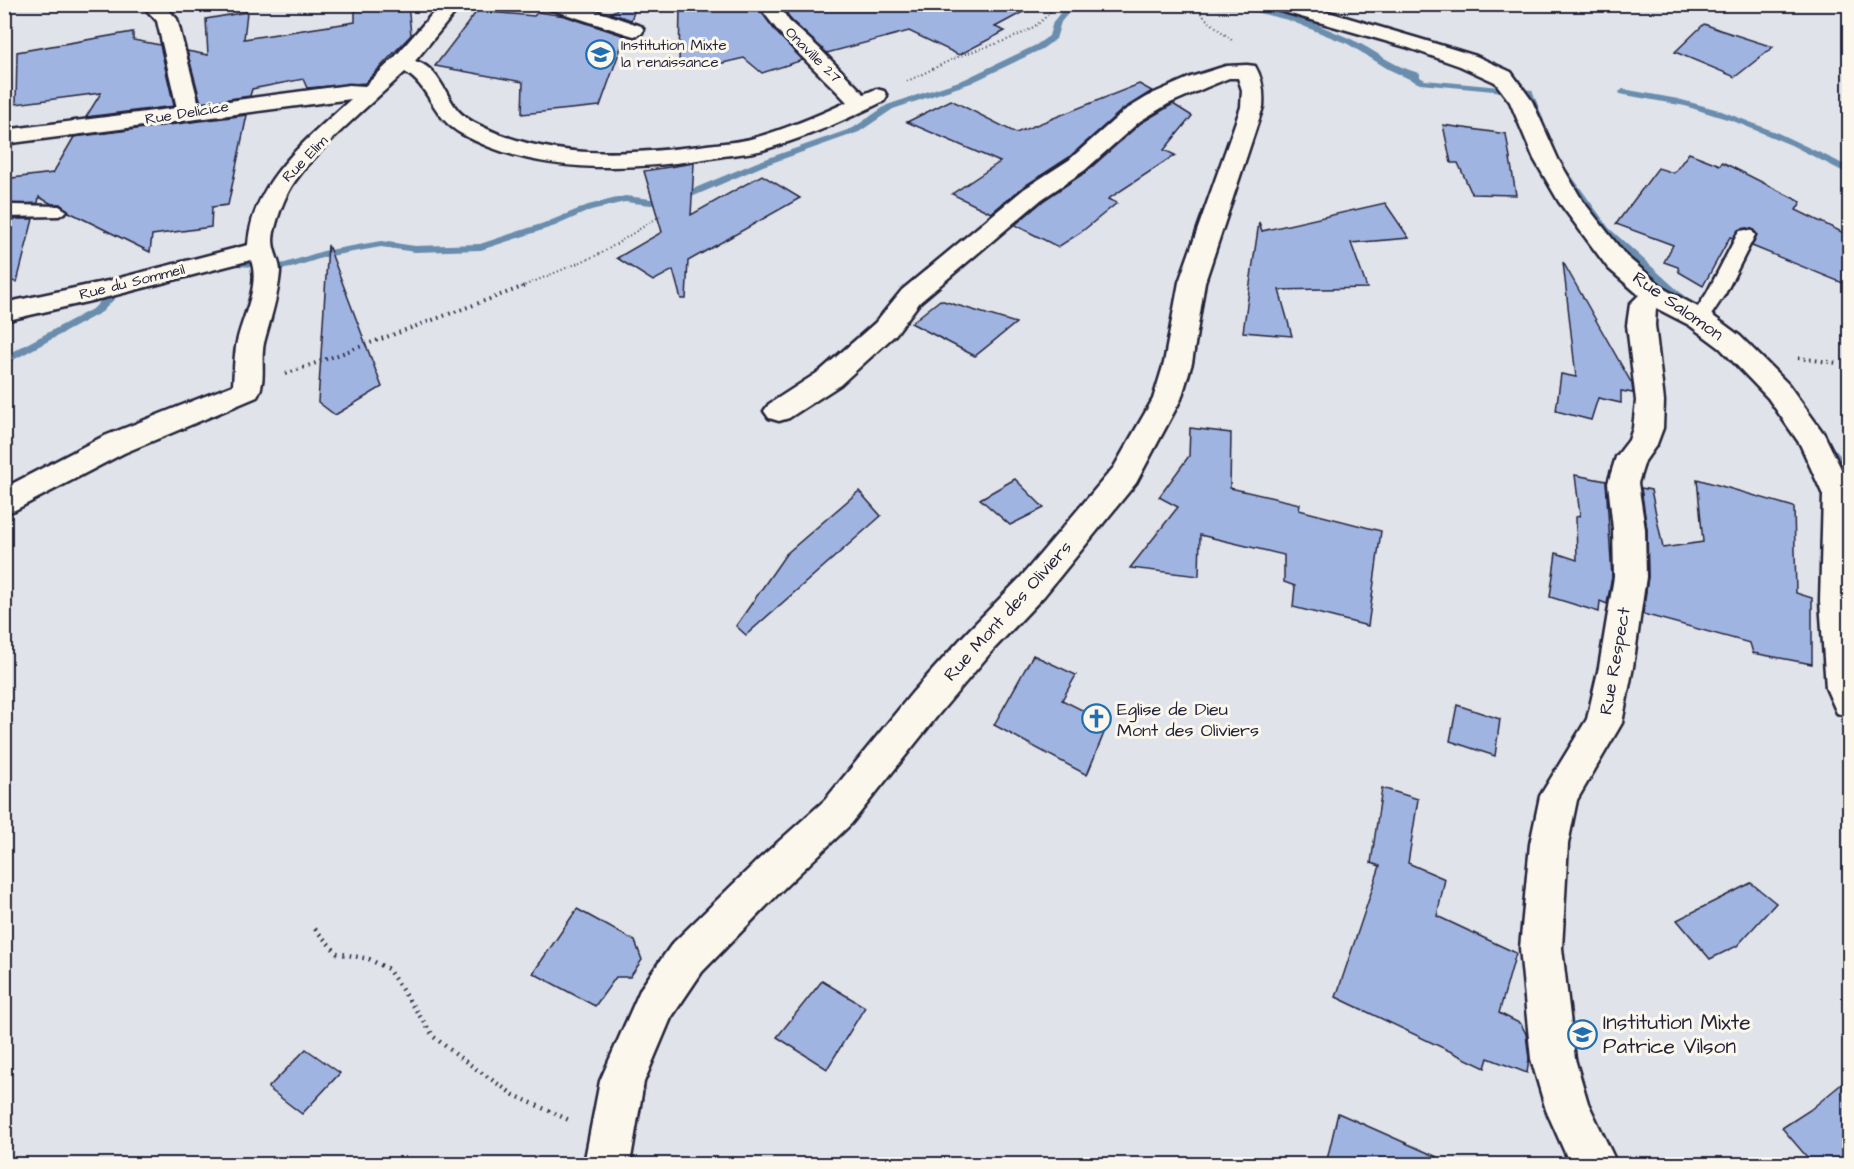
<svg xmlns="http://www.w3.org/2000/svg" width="1854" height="1169" viewBox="0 0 1854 1169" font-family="'Architects Daughter',sans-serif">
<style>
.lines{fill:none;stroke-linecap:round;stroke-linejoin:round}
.stream{fill:#6a8dae;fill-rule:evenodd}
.building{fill:#a0b4e2;stroke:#22223b;stroke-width:1.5}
.service-casing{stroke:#22223b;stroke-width:5}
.minor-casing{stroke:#22223b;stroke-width:5}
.path-far2{stroke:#22223b;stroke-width:2;stroke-dasharray:1 3;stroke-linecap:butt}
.path-far1{stroke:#22223b;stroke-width:4;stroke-dasharray:1.5 4.5;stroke-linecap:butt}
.path{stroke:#22223b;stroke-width:4.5;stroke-dasharray:1.5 5;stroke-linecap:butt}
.service{fill:#fbf7ec;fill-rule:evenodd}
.minor{fill:#fbf7ec;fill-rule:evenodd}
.labels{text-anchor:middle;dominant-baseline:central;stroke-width:6;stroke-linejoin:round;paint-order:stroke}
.far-poi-label{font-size:15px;fill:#22223b;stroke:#fbf7ec;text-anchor:start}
.far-street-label{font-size:15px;fill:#22223b;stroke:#fbf7ec}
.street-label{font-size:18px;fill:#22223b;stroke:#fbf7ec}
.poi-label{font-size:18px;fill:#22223b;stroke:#fbf7ec;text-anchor:start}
.near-poi-label{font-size:21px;fill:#22223b;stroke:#fbf7ec;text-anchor:start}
</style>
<rect width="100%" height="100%" fill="#e0e3e9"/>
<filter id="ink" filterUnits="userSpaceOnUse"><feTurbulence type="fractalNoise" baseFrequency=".0167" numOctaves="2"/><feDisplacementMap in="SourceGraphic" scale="12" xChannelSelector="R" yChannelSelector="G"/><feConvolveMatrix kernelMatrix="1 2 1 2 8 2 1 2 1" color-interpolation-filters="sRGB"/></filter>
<g filter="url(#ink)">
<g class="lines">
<!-- stream -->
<g class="stream">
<path d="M 1067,4 L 1076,4 L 1061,22 L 1056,39 L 1042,49 L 971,83 L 893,109 L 859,132 L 763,166 L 687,199 L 651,205 L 625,202 L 591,210 L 555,226 L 481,250 L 415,252 L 381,247 L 325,257 L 291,268 L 267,272 L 255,267 L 236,266 L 222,269 L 217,266 L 218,264 L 236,260 L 257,261 L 268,266 L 285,263 L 323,251 L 381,241 L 415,246 L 480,244 L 547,222 L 588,205 L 625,196 L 651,199 L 681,194 L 757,162 L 853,128 L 887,105 L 965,79 L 1036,45 L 1049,36 L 1053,22 Z"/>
<path d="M 1177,4 C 1199,4 1220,3 1242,4 C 1278,7 1318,24 1351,39 C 1375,50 1393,67 1420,73 L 1420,77 L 1425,80 L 1532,90 L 1544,121 L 1539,124 L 1534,121 L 1525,94 L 1420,84 L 1388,69 L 1348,44 L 1288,20 L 1242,9 L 1187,7 Z"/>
<path d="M 1623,89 L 1678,99 L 1719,110 L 1778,133 L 1835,160 L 1850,168 L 1850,175 L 1791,145 L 1733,121 L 1685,106 L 1620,94 L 1619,92 Z"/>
<path d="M 1565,170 L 1568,171 L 1609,228 L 1692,303 L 1692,307 L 1684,307 L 1601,232 L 1560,173 Z"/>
<path d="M 125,286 L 129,287 L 129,291 L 119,294 L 102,312 L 4,365 L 4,356 L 94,308 L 111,290 Z"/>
<path d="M 1824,440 L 1828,441 L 1848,465 L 1850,494 L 1843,493 L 1836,466 L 1818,444 Z"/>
</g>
</g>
<!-- building -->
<g class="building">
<path d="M 355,4 L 408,4 L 411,35 L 365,83 L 307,88 L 303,79 L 252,89 L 250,96 L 201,103 L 187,51 L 208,55 L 206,19 L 247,12 L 244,39 L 355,22 Z"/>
<path d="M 628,4 L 637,4 L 631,20 L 610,13 Z"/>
<path d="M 680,4 L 756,4 L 776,32 L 803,60 L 762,73 L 744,58 L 710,66 L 679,68 Z"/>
<path d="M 781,4 L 1038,4 L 995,27 L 1005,31 L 959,55 L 909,31 L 827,53 L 791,20 Z"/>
<path d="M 477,11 L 534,16 L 538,12 L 565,16 L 625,36 L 600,106 L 522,114 L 523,82 L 435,66 Z"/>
<path d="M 1704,24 L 1720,30 L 1773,47 L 1735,77 L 1675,52 Z"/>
<path d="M 133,32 L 133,40 L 160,45 L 174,106 L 86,117 L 101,93 L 16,104 L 17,52 Z"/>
<path d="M 1139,84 L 1152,91 L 1123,109 L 1068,158 L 1023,187 L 991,213 L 952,194 L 1000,162 L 907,122 L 951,100 L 1016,133 Z"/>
<path d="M 1173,104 L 1192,116 L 1164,150 L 1175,155 L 1108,199 L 1117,203 L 1080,233 L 1058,247 L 1015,225 L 1043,201 L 1086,172 L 1141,123 Z"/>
<path d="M 247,115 L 228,205 L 212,207 L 211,227 L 152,235 L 150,252 L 69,212 L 60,204 L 52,204 L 39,197 L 38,203 L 4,205 L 4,179 L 53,173 L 74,137 Z"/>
<path d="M 1443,125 L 1506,134 L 1516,195 L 1472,194 L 1458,163 L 1451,163 Z"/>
<path d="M 1689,153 L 1720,165 L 1722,162 L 1801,202 L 1796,210 L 1850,236 L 1850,286 L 1752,246 L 1757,234 L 1752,229 L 1746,228 L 1738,230 L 1733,238 L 1730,237 L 1703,286 L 1679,272 L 1678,267 L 1664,262 L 1673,245 L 1616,224 L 1658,168 L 1674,173 Z"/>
<path d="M 694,163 L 691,215 L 762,175 L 800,198 L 688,261 L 686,299 L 681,299 L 673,270 L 653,281 L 617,258 L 662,232 L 644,171 Z"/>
<path d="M 1385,203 L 1409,238 L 1351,243 L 1367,288 L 1279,290 L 1292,336 L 1243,332 L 1259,222 L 1262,231 Z"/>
<path d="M 4,219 L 33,219 L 17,282 L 4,280 Z"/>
<path d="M 328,245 L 382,387 L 335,415 L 318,402 Z"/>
<path d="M 1563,262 L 1632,384 L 1633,393 L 1621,391 L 1621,403 L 1598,398 L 1591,420 L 1556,411 L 1561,374 L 1576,377 Z"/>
<path d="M 940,300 L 1016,323 L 975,356 L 911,323 Z"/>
<path d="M 1190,428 L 1231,433 L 1230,488 L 1300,504 L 1299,510 L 1381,531 L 1368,626 L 1293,607 L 1295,586 L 1284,582 L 1284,555 L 1200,535 L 1199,576 L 1130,568 L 1178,507 L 1159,497 L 1189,456 Z"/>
<path d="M 1575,475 L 1606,481 L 1612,577 L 1607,604 L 1600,601 L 1599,612 L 1550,597 L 1556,553 L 1577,560 L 1576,517 L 1580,516 Z"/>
<path d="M 1015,479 L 1044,508 L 1010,525 L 980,499 Z"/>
<path d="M 1697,479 L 1794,507 L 1796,593 L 1812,598 L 1812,664 L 1753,653 L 1750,643 L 1643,614 L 1648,577 L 1647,529 L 1641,488 L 1651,490 L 1663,548 L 1703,542 Z"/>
<path d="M 859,491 L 881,516 L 746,635 L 736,626 L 786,554 Z"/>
<path d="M 1033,655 L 1076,675 L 1062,700 L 1108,723 L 1087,775 L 994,725 Z"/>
<path d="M 1457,705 L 1500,719 L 1495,756 L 1450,741 Z"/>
<path d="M 1382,788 L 1418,799 L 1408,863 L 1445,879 L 1437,916 L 1516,953 L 1499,1013 L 1521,1024 L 1526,1034 L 1529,1059 L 1527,1073 L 1488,1058 L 1485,1068 L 1336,997 L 1380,866 L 1371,863 Z"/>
<path d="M 1751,883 L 1776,903 L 1737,946 L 1710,959 L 1677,920 Z"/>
<path d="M 577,909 L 635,941 L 642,960 L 630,977 L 616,977 L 595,1006 L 533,973 Z"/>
<path d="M 822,981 L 865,1007 L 827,1069 L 777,1037 Z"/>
<path d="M 306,1049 L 340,1073 L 302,1114 L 268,1088 Z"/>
<path d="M 1850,1077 L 1850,1164 L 1813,1164 L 1782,1128 L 1810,1110 Z"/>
<path d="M 1338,1113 L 1453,1164 L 1326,1164 Z"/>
</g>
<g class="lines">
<defs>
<g id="service">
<path d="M 13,205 L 59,206 L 67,211 L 59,216 L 4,217 L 4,207 Z"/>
<path d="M 1746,230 L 1752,231 L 1755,235 L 1725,294 L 1706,323 L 1692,323 L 1690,319 L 1707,293 L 1737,235 L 1740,231 Z"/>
</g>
<g id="minor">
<path d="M 141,4 L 163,4 L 177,19 L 199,105 L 349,85 L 365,86 L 394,58 L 441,4 L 462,4 L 415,61 C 438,68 443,90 456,108 C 462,116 472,122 481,126 C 549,160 627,155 700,146 C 717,143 737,143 754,138 C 786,129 817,116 847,102 C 817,70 782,41 758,4 L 778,4 L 789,21 L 818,47 L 864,94 L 876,89 L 884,91 L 887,96 L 884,101 C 846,120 807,137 766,149 C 750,154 733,154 717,157 C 635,171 537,176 462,134 C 431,117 431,87 405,72 C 371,104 322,144 295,181 C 285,195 278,215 274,232 C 270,250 280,258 280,272 C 278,297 270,320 264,343 C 260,361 267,381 257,397 L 124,453 L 15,510 L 4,513 L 4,488 L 102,437 L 233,385 C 234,372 234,359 236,347 C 240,320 261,288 251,260 L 108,297 L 4,321 L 4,303 L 108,281 L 248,245 C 252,181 308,139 351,99 L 4,144 L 4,130 L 177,108 L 157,21 Z"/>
<path d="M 544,4 L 576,4 L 641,26 L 644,30 L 641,34 L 634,36 L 627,34 L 547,8 Z"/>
<path d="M 1267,4 L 1301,4 L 1420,39 L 1476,56 L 1511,72 L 1532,101 L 1558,159 L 1582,200 L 1626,256 L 1666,290 L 1709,313 L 1740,336 L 1788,384 L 1824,434 L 1850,487 L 1850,717 L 1837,713 L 1826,688 L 1820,601 L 1823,495 L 1800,444 L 1768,398 L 1720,348 L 1689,325 L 1656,308 L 1655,325 L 1664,401 L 1663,428 L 1657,444 L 1645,461 L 1638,483 L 1645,529 L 1646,577 L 1633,667 L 1622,723 L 1577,800 L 1568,844 L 1562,948 L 1575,1059 L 1588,1103 L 1617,1164 L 1570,1164 L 1546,1110 L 1531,1059 L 1520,948 L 1530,844 L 1540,796 L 1587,719 L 1599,667 L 1614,577 L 1613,529 L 1608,483 L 1616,457 L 1629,440 L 1633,428 L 1636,401 L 1627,325 L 1630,304 L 1639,295 L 1608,268 L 1559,202 L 1534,159 L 1510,102 L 1495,82 L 1460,66 L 1406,47 L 1270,8 Z"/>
<path d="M 1247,65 L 1255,66 C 1263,79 1264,93 1263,107 L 1205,282 L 1192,363 L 1181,399 L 1136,483 L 1044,596 L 992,651 L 938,715 L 851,824 L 786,886 L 702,972 L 671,1018 L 644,1082 L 630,1164 L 584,1164 L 600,1081 L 641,988 L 672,944 L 758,860 L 825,800 L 912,693 L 968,631 L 1020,578 L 1114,467 L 1153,399 L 1164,363 L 1179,282 L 1241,107 L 1242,90 L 1238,78 L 1229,78 L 1207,87 L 1168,104 L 1140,121 L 1085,170 L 1042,199 L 920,302 L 895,335 L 840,385 L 789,418 L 779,421 L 769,418 L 764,411 L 769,404 L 820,371 L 875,323 L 902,290 L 1024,189 L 1069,160 L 1124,111 L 1152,94 L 1191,77 L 1226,66 Z"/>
</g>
</defs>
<!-- service casing -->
<use href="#service" class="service-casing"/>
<!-- minor casing -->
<use href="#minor" class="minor-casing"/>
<!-- path-far2 -->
<g class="path-far2">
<path d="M 1193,4 L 1205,18 L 1234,42"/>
<path d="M 907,81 C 924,74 941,64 958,57 C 988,44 1029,39 1050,12 L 1042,6 L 1045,4"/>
<path d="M 521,287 L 602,253 L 660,216"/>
</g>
<!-- path-far1 -->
<g class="path-far1">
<path d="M 1798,358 L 1837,363"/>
<path d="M 286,374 L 525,286"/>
</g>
<!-- path -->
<path class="path" d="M 315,929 L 337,953 L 369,959 L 388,969 L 434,1037 L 459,1057 L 514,1095 L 569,1120"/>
<!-- service -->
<use href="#service" class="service"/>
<!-- minor -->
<use href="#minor" class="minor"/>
</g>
</g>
<!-- icons -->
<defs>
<symbol id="school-ring" viewBox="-11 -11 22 22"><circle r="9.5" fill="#fbf7ec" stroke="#1f6fb2" stroke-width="1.5"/><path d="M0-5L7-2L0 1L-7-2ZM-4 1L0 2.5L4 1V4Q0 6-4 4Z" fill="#1f6fb2"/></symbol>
<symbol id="church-ring" viewBox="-11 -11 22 22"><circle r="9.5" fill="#fbf7ec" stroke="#1f6fb2" stroke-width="1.5"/><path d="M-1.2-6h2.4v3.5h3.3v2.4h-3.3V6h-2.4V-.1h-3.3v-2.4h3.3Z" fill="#1f6fb2"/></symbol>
</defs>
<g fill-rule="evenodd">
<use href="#school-ring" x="584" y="38" width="33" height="33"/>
<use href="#church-ring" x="1080" y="702" width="33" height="33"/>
<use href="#school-ring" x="1566" y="1018" width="33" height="33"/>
</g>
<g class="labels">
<!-- far-poi labels -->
<g class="far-poi-label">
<text x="621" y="45">Institution Mixte<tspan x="621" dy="17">la renaissance</tspan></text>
</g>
<!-- far-street labels -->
<g class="far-street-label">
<text transform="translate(813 55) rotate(45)">Onaville 27</text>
<text transform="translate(187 113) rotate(-9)">Rue Delicice</text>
<text transform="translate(305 159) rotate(-46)">Rue Elim</text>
<text transform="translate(132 282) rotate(-14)">Rue du Sommeil</text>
</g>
<!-- street labels -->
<g class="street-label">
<text transform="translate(1678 306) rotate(35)">Rue Salomon</text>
<text transform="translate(1008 611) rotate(-48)">Rue Mont des Oliviers</text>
<text transform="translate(1615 661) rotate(-80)">Rue Respect</text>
</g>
<!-- poi labels -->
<g class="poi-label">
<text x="1117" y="709">Eglise de Dieu<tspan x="1117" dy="21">Mont des Oliviers</tspan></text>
</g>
<!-- near-poi labels -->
<g class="near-poi-label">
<text x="1603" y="1022">Institution Mixte<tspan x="1603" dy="24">Patrice Vilson</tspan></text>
</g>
</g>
<!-- margin -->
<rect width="1854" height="1169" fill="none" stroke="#fbf7ec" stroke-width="24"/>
<rect x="12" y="12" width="1830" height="1145" fill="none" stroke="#22223b" stroke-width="2" filter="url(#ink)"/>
</svg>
